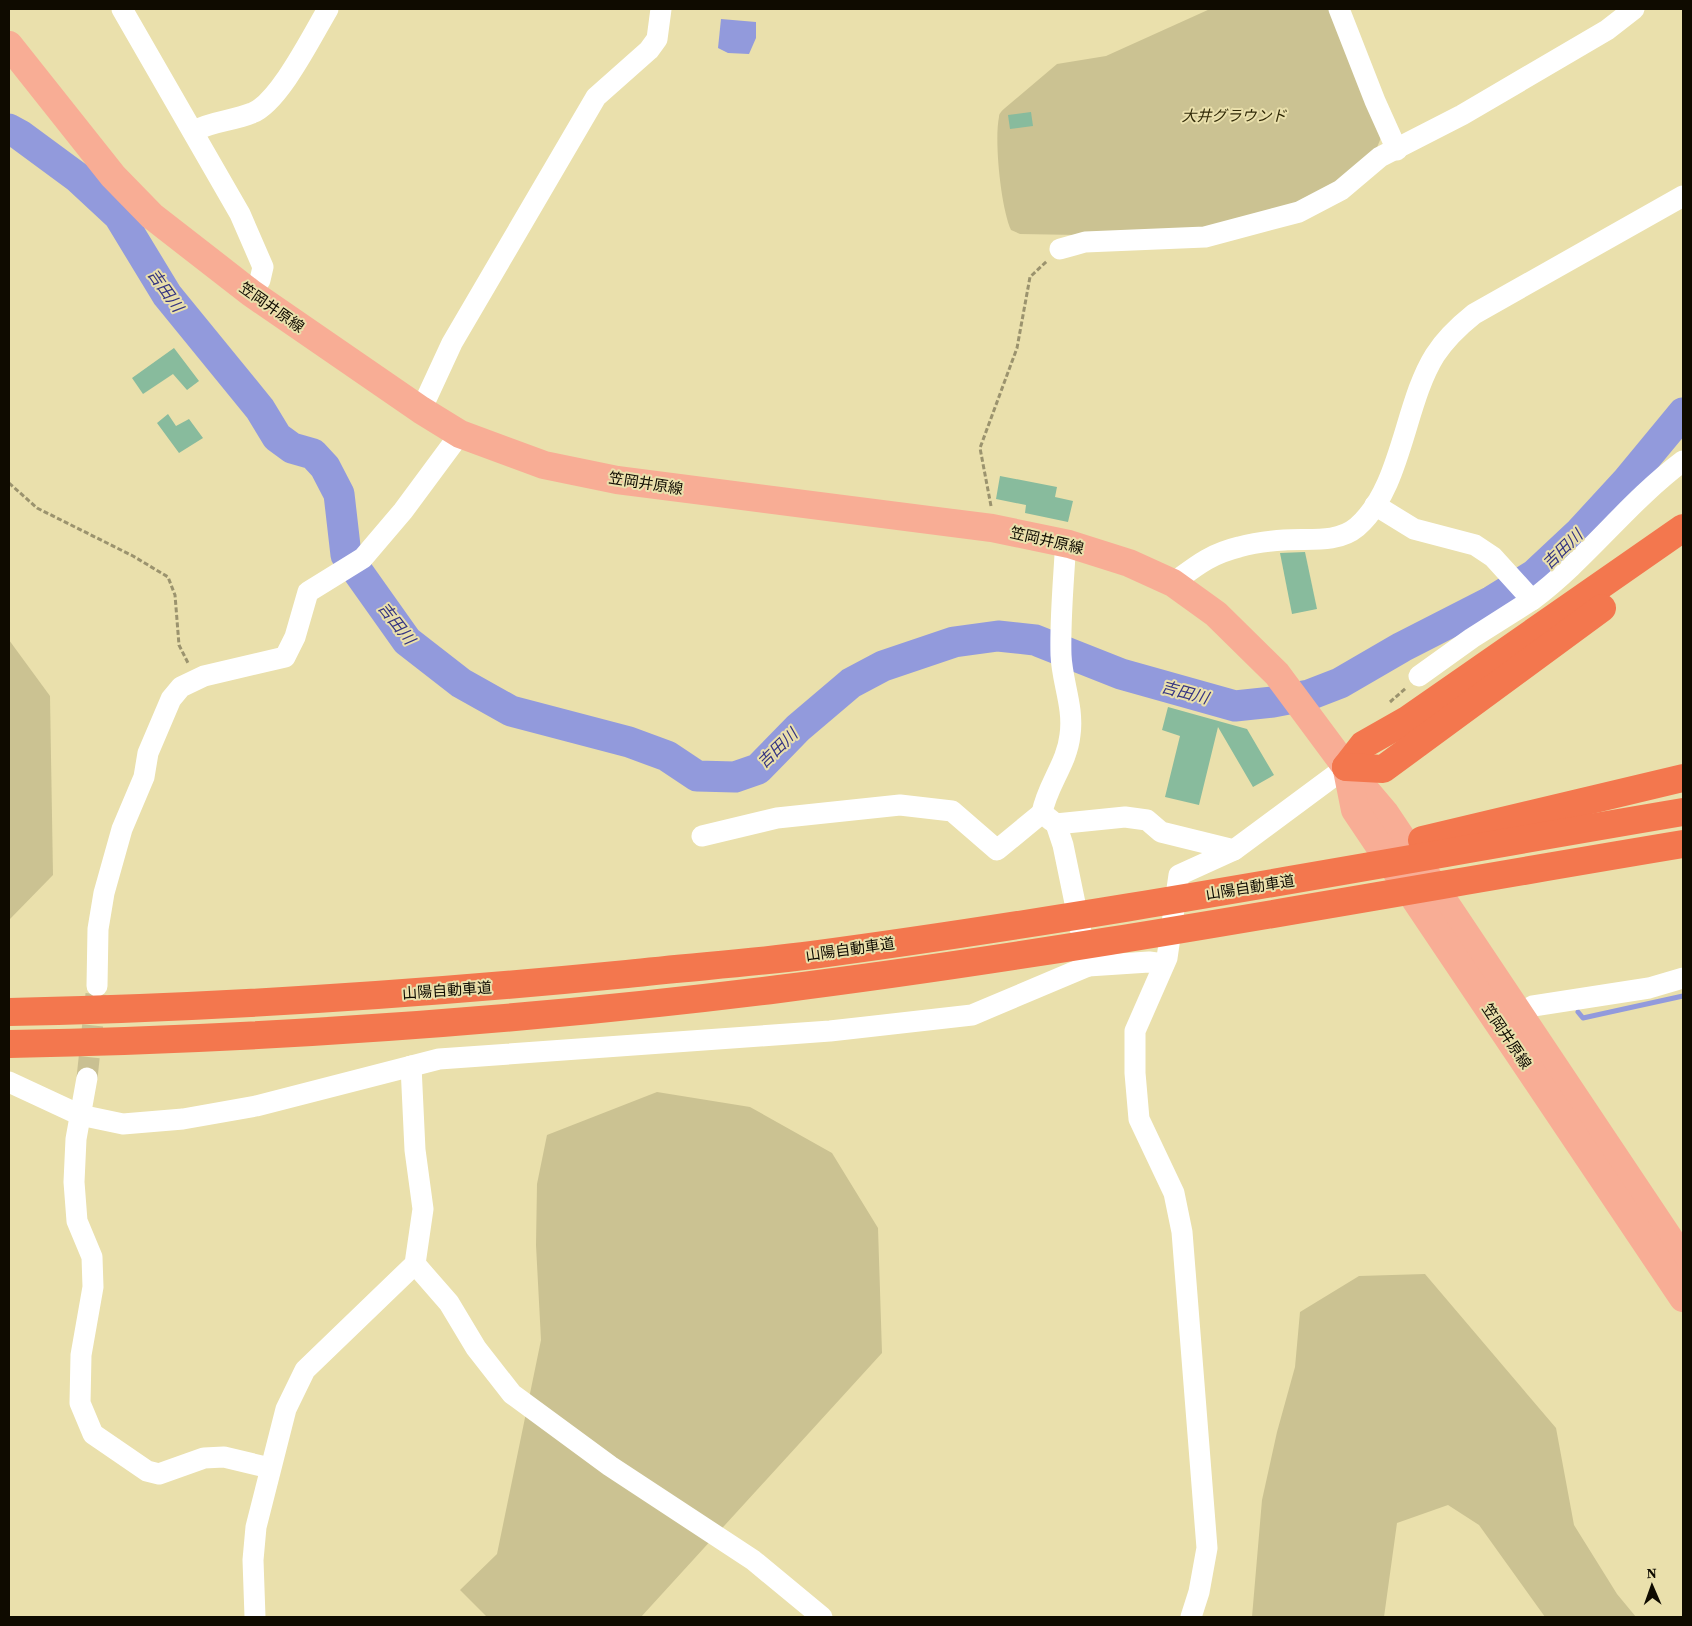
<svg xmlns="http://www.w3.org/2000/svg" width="1692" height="1626" viewBox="0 0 1692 1626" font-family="'Source Serif 4','Noto Sans JP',serif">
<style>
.green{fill:#cbc292}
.water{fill:#929adc}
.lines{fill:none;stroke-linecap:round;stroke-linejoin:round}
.stream{stroke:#929adc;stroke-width:5}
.river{stroke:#929adc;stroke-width:31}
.building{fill:#88bb9d}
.street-tunnel{stroke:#c9c092;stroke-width:21;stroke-dasharray:21 11;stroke-linecap:butt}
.path{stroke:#9b936e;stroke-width:3;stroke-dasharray:5 2.5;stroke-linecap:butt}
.street{stroke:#fff;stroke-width:21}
.primary{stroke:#f8ad95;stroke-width:28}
.highway{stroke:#f3774e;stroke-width:28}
.labels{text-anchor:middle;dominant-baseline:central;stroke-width:4;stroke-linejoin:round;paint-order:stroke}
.park-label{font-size:15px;font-style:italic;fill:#302907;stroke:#eae0ac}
.street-label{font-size:15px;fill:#0f0b00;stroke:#eae0ac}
.water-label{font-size:16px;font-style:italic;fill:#343482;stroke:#eae0ac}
</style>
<rect width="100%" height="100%" fill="#eae0ac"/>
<!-- green -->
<g class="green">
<path d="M 1210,9 L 1335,9 L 1384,130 L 1374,155 L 1311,201 L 1218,229 L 1078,235 L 1020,234 L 1011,230 C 1001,208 994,141 999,117 C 999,113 1002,111 1005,108 L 1057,64 L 1106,56 Z"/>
<path d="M 9,640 L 50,696 L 53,875 L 9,920 Z"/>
<path d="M 657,1092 L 750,1107 L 832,1153 L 878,1228 L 882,1353 L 641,1617 L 487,1617 L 460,1590 L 497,1554 L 541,1340 L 536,1245 L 537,1184 L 547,1135 Z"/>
<path d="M 1425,1274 L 1556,1428 L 1574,1525 L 1617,1594 L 1636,1617 L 1545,1617 L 1479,1525 L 1448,1505 L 1397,1523 L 1384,1617 L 1252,1617 L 1262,1500 L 1277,1432 L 1295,1367 L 1300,1312 L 1359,1276 Z"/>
</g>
<!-- water -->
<path class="water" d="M 721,19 L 756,22 L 756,38 L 749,54 L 728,53 L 718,48 Z"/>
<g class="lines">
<!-- stream -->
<path class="stream" d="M 1578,1012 L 1583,1018 L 1683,996"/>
<!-- river -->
<path class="river" d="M 9,129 L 20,135 L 77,177 L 119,216 L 167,295 L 260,409 L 277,437 L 292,448 L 313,454 L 325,467 L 339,494 L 346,555 L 407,641 L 461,683 L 511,711 L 629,742 L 667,756 L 697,776 L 735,777 L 758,769 L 798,728 L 851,683 L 883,666 L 954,642 L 998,636 L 1035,640 L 1121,674 L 1235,706 L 1273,702 L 1309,695 L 1340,683 L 1402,647 L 1492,601 L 1534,575 L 1580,532 L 1626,482 L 1683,413"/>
</g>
<!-- building -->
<g class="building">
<path d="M 1031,112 L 1033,126 L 1010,129 L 1008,115 Z"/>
<path d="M 174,348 L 199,381 L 187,390 L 173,374 L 143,394 L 132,378 Z"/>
<path d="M 168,414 L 176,426 L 189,419 L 203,438 L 179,453 L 157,423 Z"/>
<path d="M 1000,476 L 1057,487 L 1055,497 L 1073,501 L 1068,522 L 1025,513 L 1026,505 L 996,499 Z"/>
<path d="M 1305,552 L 1317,609 L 1292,614 L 1280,553 Z"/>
<path d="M 1168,707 L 1247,729 L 1274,775 L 1253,787 L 1218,727 L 1199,805 L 1165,797 L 1180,736 L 1162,730 Z"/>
</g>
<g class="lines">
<!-- street-tunnel -->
<path class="street-tunnel" d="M 87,1078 L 96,994"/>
<!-- path -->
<g class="path">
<path d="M 9,483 L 37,508 L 133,556 L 168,577 L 175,595 L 179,645 L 188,663"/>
<path d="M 991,506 L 980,448 L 1017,348 L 1030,277 L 1047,261"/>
<path d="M 1390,702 L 1406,688"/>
</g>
<!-- street -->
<g class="street">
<path d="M 122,9 L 240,214 L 263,267 L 260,280 L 251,293"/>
<path d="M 1339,9 L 1375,101 L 1397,150"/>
<path d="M 194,131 C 212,121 233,121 252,113 C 279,103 313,34 328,9"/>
<path d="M 1060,249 L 1085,242 L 1205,237 L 1299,212 L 1341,190 L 1380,157 L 1462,115 L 1607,30 L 1634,9"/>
<path d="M 421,410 L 452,343 L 596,97 L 649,50 L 657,39 L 661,9"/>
<path d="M 1375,505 L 1414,529 L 1475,545 L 1493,557 L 1532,600 C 1587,559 1628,502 1683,461"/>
<path d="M 1173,583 C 1196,566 1210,554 1239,547 C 1253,543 1269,541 1284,540 C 1307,538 1337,544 1357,527 C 1402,488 1404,404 1435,355 C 1446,338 1459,326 1474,314 L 1683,196"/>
<path d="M 1419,676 L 1472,638 L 1532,600"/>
<path d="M 1052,821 L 1042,813 C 1047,785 1067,764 1070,735 C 1074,707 1062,682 1061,655 C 1060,622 1063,588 1065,555 L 1069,544"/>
<path d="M 702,836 L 777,818 L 900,805 L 952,811 L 997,850 L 1042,813"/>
<path d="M 1088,966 L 1149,962 L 1164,964"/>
<path d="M 97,986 L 98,929 L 104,893 L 122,829 L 144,777 L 148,753 L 171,699 L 181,687 L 204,676 L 285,657 L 295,637 L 308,592 L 363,558 L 403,511 L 460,434"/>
<path d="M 1505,1020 L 1533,1006 L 1649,988 L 1683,978"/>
<path d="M 87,1078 L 76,1139 L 74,1182 L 77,1221 L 92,1257 L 93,1287 L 81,1355 L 80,1403 L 93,1434 L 147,1471 L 159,1474 L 204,1458 L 224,1457 L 270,1468"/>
<path d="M 9,1082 L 80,1115 L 123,1124 L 183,1119 L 256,1106 L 439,1059 L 830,1031 L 972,1015 L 1088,966 L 1063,845 L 1056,824 L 1125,817 L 1147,820 L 1161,832 L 1234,850 L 1346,767"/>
<path d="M 415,1264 L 449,1303 L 476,1348 L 512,1394 L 610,1466 L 753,1560 L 822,1617"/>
<path d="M 255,1617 L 253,1560 L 256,1527 L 286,1409 L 305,1370 L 415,1264 L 423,1209 L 415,1150 L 411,1066"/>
<path d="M 1191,1617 L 1199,1592 L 1207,1548 L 1182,1232 L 1174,1193 L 1139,1119 L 1135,1073 L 1135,1031 L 1167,958 L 1179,875 L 1234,850"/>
</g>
<!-- primary -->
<g class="primary">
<path d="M 9,45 L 113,176 L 152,216 L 251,293 L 421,410 L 460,434 L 544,465 L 617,480 L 992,528 L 1069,544 L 1129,563 L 1173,583 L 1216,614 L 1277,674 L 1346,767 L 1385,813 L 1683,1259"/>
<path d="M 1347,770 L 1355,810 L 1683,1298"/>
</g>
<!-- highway -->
<g class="highway">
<path d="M 1346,767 L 1363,745 L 1407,720 L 1683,528"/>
<path d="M 1346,767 L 1383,769 L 1602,608"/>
<path d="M 1422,840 L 1683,778"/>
<path d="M 9,1012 C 215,1008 421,994 627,974 C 689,967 751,963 812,955 C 1104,916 1393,861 1683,812"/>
<path d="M 9,1044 C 266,1039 523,1021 779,989 C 1081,951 1382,894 1683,844"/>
</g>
</g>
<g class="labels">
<!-- park labels -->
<g class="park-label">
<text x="1234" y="115">大井グラウンド</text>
</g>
<!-- street labels -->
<g class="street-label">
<text transform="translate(272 307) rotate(35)">笠岡井原線</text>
<text transform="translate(646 483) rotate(9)">笠岡井原線</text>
<text transform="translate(1047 540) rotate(13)">笠岡井原線</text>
<text transform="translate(1250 887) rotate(-9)">山陽自動車道</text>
<text transform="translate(850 949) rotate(-8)">山陽自動車道</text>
<text transform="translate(447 990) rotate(-4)">山陽自動車道</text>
<text transform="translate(1507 1036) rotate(56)">笠岡井原線</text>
</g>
<!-- water labels -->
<g class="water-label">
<text transform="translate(166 290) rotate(55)">吉田川</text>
<text transform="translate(1562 549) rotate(-44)">吉田川</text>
<text transform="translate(397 623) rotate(52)">吉田川</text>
<text transform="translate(1185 692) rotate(15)">吉田川</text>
<text transform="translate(777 748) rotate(-44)">吉田川</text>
</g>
</g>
<!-- border -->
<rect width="1692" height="1626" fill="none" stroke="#0f0b00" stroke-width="20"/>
<!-- north arrow -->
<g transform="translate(1652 1586) rotate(358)" stroke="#eae0ac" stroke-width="4" paint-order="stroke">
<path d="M0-4L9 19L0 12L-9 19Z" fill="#0f0b00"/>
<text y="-8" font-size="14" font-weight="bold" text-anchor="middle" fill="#0f0b00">N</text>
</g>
</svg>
